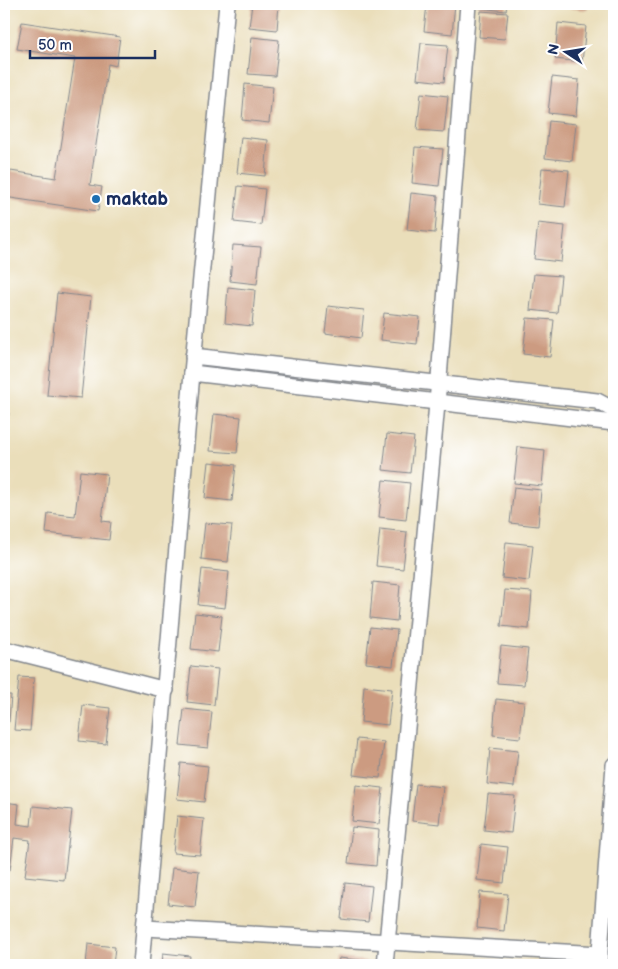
<svg xmlns="http://www.w3.org/2000/svg" width="618" height="969" viewBox="0 0 618 969" font-family="'Balsamiq Sans',sans-serif">
<style>
.building{fill:#cc9b81}
.lines{fill:none;stroke-linecap:round;stroke-linejoin:round}
.minor-casing{stroke:#82868c;stroke-width:18}
.minor{stroke:#fff;stroke-width:15}
.poi-dot{fill:#1f6fb2;stroke:#fff;stroke-width:2}
.labels{text-anchor:middle;dominant-baseline:central;stroke-width:4.5;stroke-linejoin:round;paint-order:stroke}
.poi-label{font-size:18px;font-weight:bold;fill:#1b2f5e;stroke:#fff;text-anchor:start}
</style>
<rect width="100%" height="100%" fill="#fff"/>
<filter id="ink" filterUnits="userSpaceOnUse"><feTurbulence type="fractalNoise" baseFrequency=".02" numOctaves="2"/><feDisplacementMap in="SourceGraphic" scale="10" xChannelSelector="R" yChannelSelector="G"/><feConvolveMatrix kernelMatrix="1 2 1 2 8 2 1 2 1" color-interpolation-filters="sRGB"/></filter>
<filter id="wash" filterUnits="userSpaceOnUse"><feTurbulence type="fractalNoise" baseFrequency=".0096" numOctaves="4" result="noise"/><feDisplacementMap in="SourceGraphic" scale="20" xChannelSelector="R" yChannelSelector="G"/><feGaussianBlur stdDeviation="1.12" result="paint"/><feColorMatrix in="noise" values="0 0 0 0 0 0 0 0 0 0 0 0 0 0 0 0 0 1.4 0 .05"/><feComposite in="paint" operator="in"/></filter>
<g filter="url(#wash)">
<rect width="100%" height="100%" fill="#eadeba"/>
<g id="blocks">
<!-- building -->
<g class="building">
<path d="M 252,4 L 279,4 L 277,30 L 249,27 Z"/>
<path d="M 427,4 L 455,4 L 452,34 L 424,31 Z"/>
<path d="M 479,4 L 507,4 L 506,11 L 479,8 Z"/>
<path d="M 560,4 L 588,4 L 587,10 L 560,7 Z"/>
<path d="M 481,11 L 508,13 L 505,39 L 479,37 Z"/>
<path d="M 22,22 L 120,37 L 116,66 L 108,64 L 90,185 L 102,187 L 98,211 L 4,197 L 4,170 L 56,178 L 75,58 L 17,49 Z"/>
<path d="M 558,23 L 586,26 L 582,62 L 555,59 Z"/>
<path d="M 252,37 L 279,40 L 275,76 L 248,74 Z"/>
<path d="M 421,43 L 448,45 L 444,82 L 417,79 Z"/>
<path d="M 552,77 L 579,80 L 576,116 L 548,113 Z"/>
<path d="M 245,84 L 273,87 L 269,123 L 242,120 Z"/>
<path d="M 421,93 L 448,96 L 444,132 L 417,130 Z"/>
<path d="M 549,121 L 576,124 L 572,161 L 545,158 Z"/>
<path d="M 241,137 L 268,140 L 265,176 L 237,173 Z"/>
<path d="M 415,147 L 443,149 L 439,186 L 412,183 Z"/>
<path d="M 542,168 L 569,170 L 565,207 L 538,204 Z"/>
<path d="M 238,186 L 265,189 L 261,225 L 234,222 Z"/>
<path d="M 411,193 L 438,196 L 435,233 L 407,230 Z"/>
<path d="M 538,223 L 565,226 L 561,262 L 534,259 Z"/>
<path d="M 233,245 L 261,247 L 257,284 L 230,281 Z"/>
<path d="M 534,274 L 561,276 L 557,313 L 530,310 Z"/>
<path d="M 228,287 L 255,290 L 252,326 L 225,323 Z"/>
<path d="M 57,293 L 91,297 L 81,398 L 47,395 Z"/>
<path d="M 328,306 L 364,310 L 361,338 L 325,333 Z"/>
<path d="M 384,313 L 420,317 L 417,344 L 381,340 Z"/>
<path d="M 527,318 L 554,320 L 550,357 L 523,354 Z"/>
<path d="M 4,413 L 9,413 L 5,438 L 4,437 Z"/>
<path d="M 214,414 L 241,417 L 237,453 L 210,451 Z"/>
<path d="M 387,434 L 414,437 L 410,473 L 383,470 Z"/>
<path d="M 518,447 L 545,450 L 542,486 L 514,483 Z"/>
<path d="M 209,462 L 236,465 L 232,501 L 205,498 Z"/>
<path d="M 80,471 L 107,474 L 102,521 L 111,522 L 109,540 L 46,533 L 48,513 L 75,516 Z"/>
<path d="M 383,480 L 410,483 L 406,520 L 379,517 Z"/>
<path d="M 514,487 L 541,490 L 538,526 L 510,523 Z"/>
<path d="M 205,523 L 232,525 L 228,562 L 201,559 Z"/>
<path d="M 380,529 L 407,532 L 403,569 L 376,566 Z"/>
<path d="M 506,542 L 533,545 L 529,581 L 502,578 Z"/>
<path d="M 202,569 L 229,572 L 225,608 L 198,605 Z"/>
<path d="M 373,582 L 400,585 L 397,621 L 370,618 Z"/>
<path d="M 505,590 L 532,592 L 529,629 L 501,626 Z"/>
<path d="M 195,613 L 222,616 L 218,652 L 191,649 Z"/>
<path d="M 370,627 L 397,630 L 393,666 L 366,663 Z"/>
<path d="M 501,646 L 528,649 L 524,685 L 497,683 Z"/>
<path d="M 191,666 L 218,669 L 214,705 L 187,702 Z"/>
<path d="M 19,677 L 34,678 L 30,731 L 14,730 Z"/>
<path d="M 364,686 L 392,689 L 388,725 L 361,722 Z"/>
<path d="M 4,695 L 11,695 L 9,722 L 4,722 Z"/>
<path d="M 496,699 L 524,702 L 520,738 L 493,735 Z"/>
<path d="M 83,705 L 110,708 L 106,744 L 79,741 Z"/>
<path d="M 184,709 L 212,712 L 208,748 L 180,745 Z"/>
<path d="M 357,739 L 384,742 L 380,778 L 353,775 Z"/>
<path d="M 490,748 L 518,751 L 514,787 L 487,784 Z"/>
<path d="M 181,763 L 208,766 L 204,802 L 177,799 Z"/>
<path d="M 416,784 L 443,787 L 439,824 L 412,821 Z"/>
<path d="M 356,785 L 383,788 L 379,824 L 352,821 Z"/>
<path d="M 488,794 L 515,796 L 511,833 L 484,830 Z"/>
<path d="M 4,802 L 19,804 L 17,824 L 31,826 L 33,806 L 72,810 L 64,880 L 25,876 L 30,840 L 14,838 L 10,870 L 4,870 Z"/>
<path d="M 177,816 L 204,819 L 200,855 L 173,853 Z"/>
<path d="M 352,827 L 379,830 L 376,866 L 348,863 Z"/>
<path d="M 481,844 L 508,847 L 504,883 L 477,880 Z"/>
<path d="M 172,868 L 199,871 L 195,907 L 168,904 Z"/>
<path d="M 345,883 L 372,886 L 368,922 L 341,919 Z"/>
<path d="M 480,892 L 508,894 L 504,931 L 477,928 Z"/>
<path d="M 88,944 L 115,947 L 113,965 L 86,965 Z"/>
<path d="M 163,953 L 190,956 L 189,965 L 162,965 Z"/>
<path d="M 339,958 L 366,961 L 365,965 L 338,965 Z"/>
</g>
</g>
</g>
<g filter="url(#ink)">
<use href="#blocks" fill-opacity="0" stroke="#82868c" stroke-width="1"/>
<g class="lines">
<defs>
<g id="minor">
<path d="M 193,356 L 597,401 L 614,410"/>
<path d="M 192,373 L 614,423"/>
<path d="M 4,649 L 166,690"/>
<path d="M 145,928 L 600,954"/>
<path d="M 141,965 L 192,373 L 227,4"/>
<path d="M 385,965 L 437,404 L 468,4"/>
<path d="M 599,965 L 614,765"/>
</g>
</defs>
<!-- minor casing -->
<use href="#minor" class="minor-casing"/>
<!-- minor -->
<use href="#minor" class="minor"/>
</g>
</g>
<!-- markers -->
<circle class="poi-dot" cx="96" cy="199" r="5"/>
<g class="labels">
<!-- poi labels -->
<g class="poi-label">
<text x="106" y="199">maktab</text>
</g>
</g>
<!-- margin -->
<rect width="618" height="969" fill="none" stroke="#fff" stroke-width="20"/>
<!-- north arrow -->
<g transform="translate(566 52) rotate(282)" stroke="#ffffff" stroke-width="4" paint-order="stroke">
<path d="M0-4L9 19L0 12L-9 19Z" fill="#1b2f5e"/>
<text y="-8" font-size="14" font-weight="bold" text-anchor="middle" fill="#1b2f5e">N</text>
</g>
<!-- scale -->
<path d="M30 50v8h125v-8" fill="none" stroke="#1b2f5e" stroke-width="2.5"/>
<text x="38" y="50" font-size="15" fill="#1b2f5e" stroke="#ffffff" stroke-width="4" paint-order="stroke">50 m</text>
</svg>
